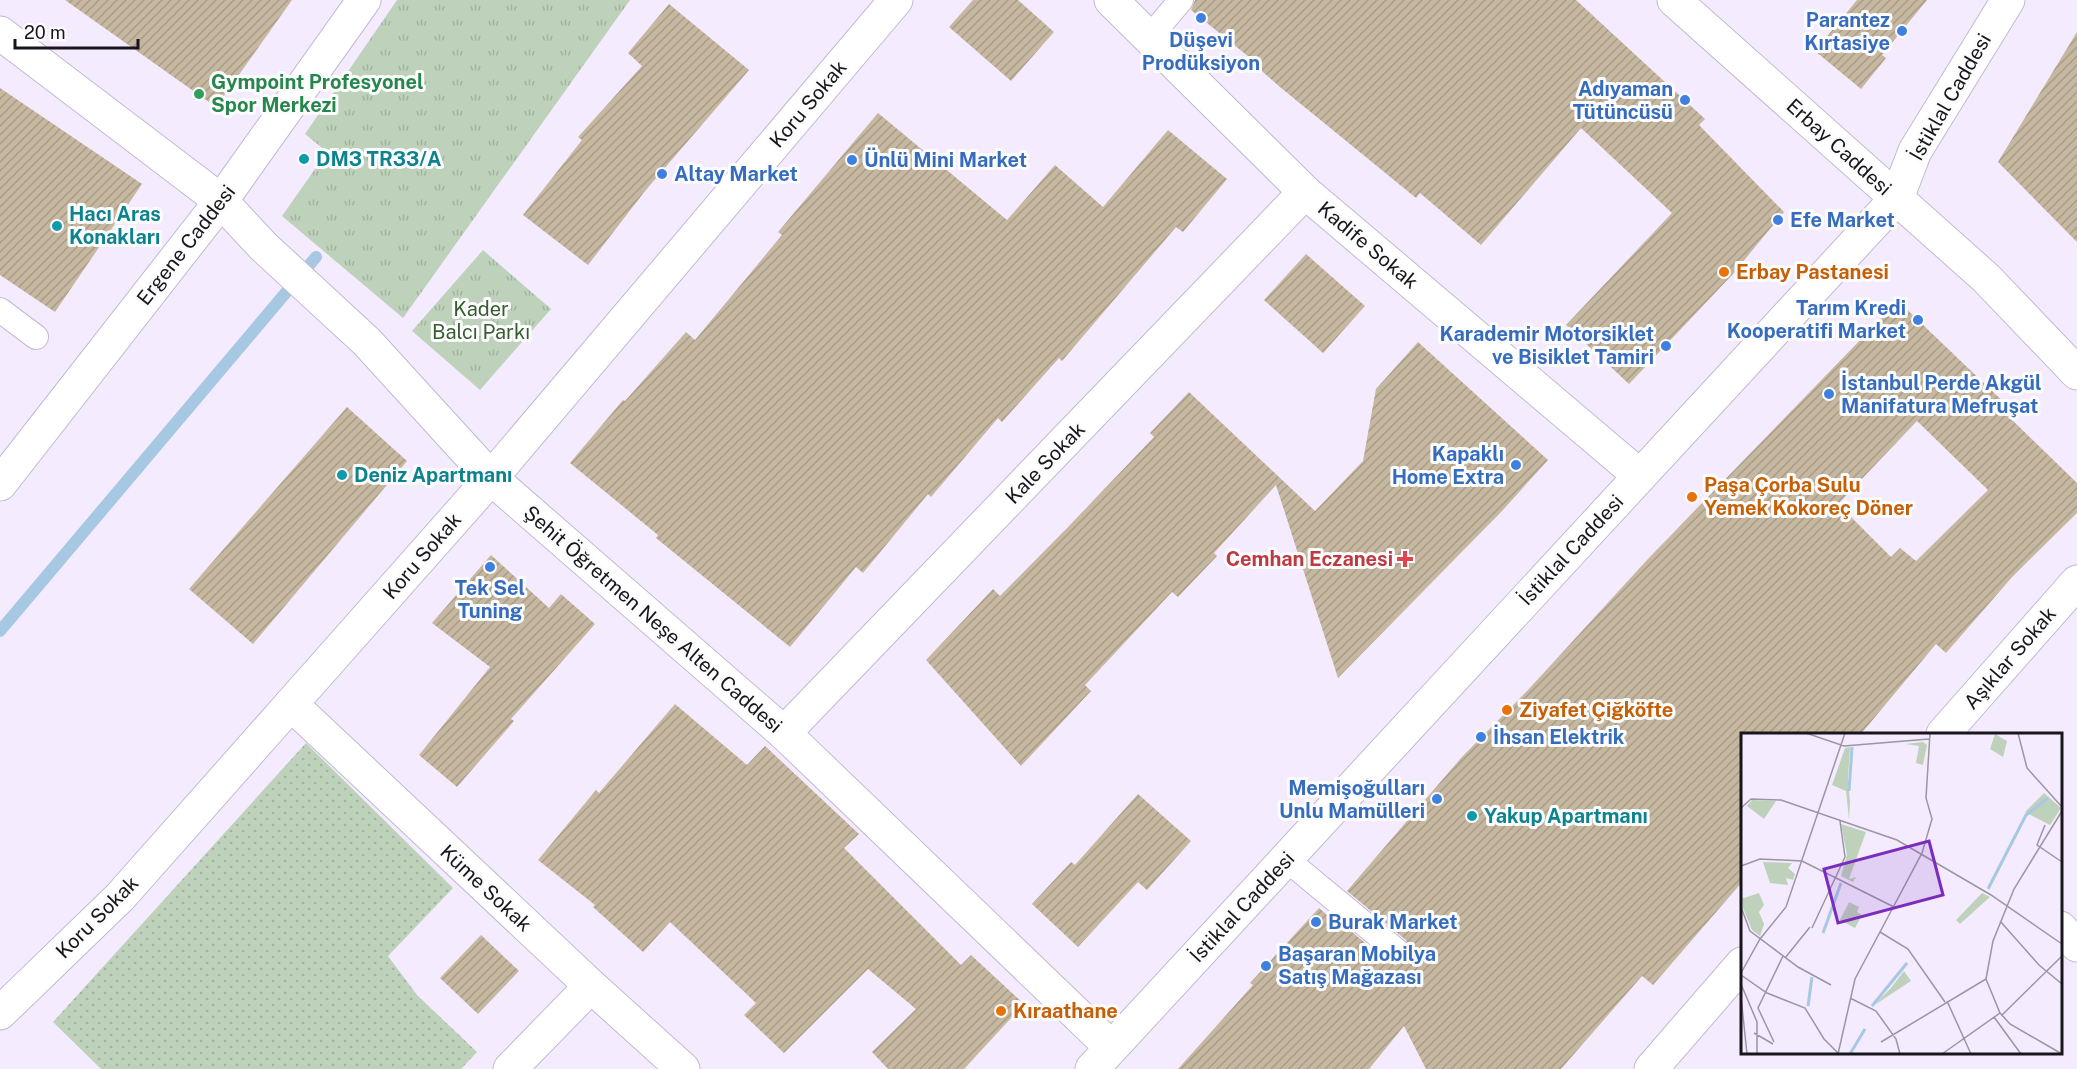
<svg xmlns="http://www.w3.org/2000/svg" width="2077" height="1069" viewBox="0 0 2077 1069" font-family="'Public Sans',sans-serif">
<style>
.grass{fill:url(#grass-dots)}
.park{fill:url(#park-tufts)}
.lines{fill:none;stroke-linecap:round;stroke-linejoin:round}
.stream{stroke:#a7c8e2;stroke-width:12}
.building{fill:url(#building-hatch);fill-rule:evenodd}
.lane-casing{stroke:#c3b9d0;stroke-width:26}
.street-casing{stroke:#c3b9d0;stroke-width:35}
.secondary-casing{stroke:#c3b9d0;stroke-width:35}
.lane{stroke:#fff;stroke-width:24}
.street{stroke:#fff;stroke-width:33}
.secondary{stroke:#fff;stroke-width:33}
.shop-dot{fill:#3f7fe0;stroke:#fcfcfc;stroke-width:2}
.leisure-dot{fill:#2e9e5b;stroke:#fcfcfc;stroke-width:2}
.culture-dot{fill:#0f9aa8;stroke:#fcfcfc;stroke-width:2}
.food-dot{fill:#e8710a;stroke:#fcfcfc;stroke-width:2}
.health-dot{fill:#e0444e;stroke:#fcfcfc;stroke-width:2}
.labels{text-anchor:middle;dominant-baseline:central;stroke-width:6;stroke-linejoin:round;paint-order:stroke}
.shop-label{font-size:20px;font-weight:bold;fill:#366cbe;stroke:#fcfcfc;text-anchor:start}
.leisure-label{font-size:20px;font-weight:bold;fill:#27864d;stroke:#fcfcfc;text-anchor:start}
.street-label{font-size:20px;fill:#19151d;stroke:#fcfcfc}
.culture-label{font-size:20px;font-weight:bold;fill:#0d838f;stroke:#fcfcfc;text-anchor:start}
.food-label{font-size:20px;font-weight:bold;fill:#c56008;stroke:#fcfcfc;text-anchor:start}
.park-label{font-size:20px;fill:#375c31;stroke:#fcfcfc}
.health-label{font-size:20px;font-weight:bold;fill:#be3a42;stroke:#fcfcfc;text-anchor:end}
.inset-river{fill:none;stroke:#a7c8e2;stroke-width:3}
.inset-road{fill:none;stroke:#9c95a4;stroke-width:1.5}
.view{fill:#7b2cbf;fill-opacity:0.15;stroke:#7b2cbf;stroke-width:3}
.inset-edge{fill:none;stroke:#19151d;stroke-width:3}
</style>
<defs>
<pattern id="grass-dots" width="8" height="8" patternUnits="userSpaceOnUse" patternTransform="scale(1.5)"><rect width="8" height="8" fill="#bed2bb"/><path d="M2 2h.1M6 6h.1" fill="none" stroke="#a3b3a0" stroke-width="1.8" stroke-linecap="round"/></pattern>
<pattern id="park-tufts" width="24" height="20" patternUnits="userSpaceOnUse" patternTransform="scale(1.5)"><rect width="24" height="20" fill="#bed2bb"/><path d="M3 7l-1-3M5 7V3M7 7l1-3M15 17l-1-3M17 17v-4M19 17l1-3" fill="none" stroke="#a3b3a0"/></pattern>
<pattern id="building-hatch" width="6" height="6" patternUnits="userSpaceOnUse" patternTransform="scale(1.5)"><rect width="6" height="6" fill="#c5b7a0"/><path d="M-1 1l2-2M0 6l6-6M5 7l2-2" fill="none" stroke="#a99c89"/></pattern>
</defs>
<rect width="100%" height="100%" fill="#f4ebfe"/>
<!-- grass -->
<path class="grass" d="M 306,743 L 453,888 L 388,956 L 417,995 L 477,1052 L 461,1069 L 101,1069 L 53,1022 Z"/>
<!-- park -->
<g class="park">
<path d="M 397,0 L 630,0 L 403,318 L 282,216 L 327,152 L 305,134 Z"/>
<path d="M 483,250 L 551,309 L 480,390 L 412,331 Z"/>
</g>
<g class="lines">
<!-- stream -->
<path class="stream" d="M 0,631 L 316,257"/>
</g>
<!-- building -->
<g class="building">
<path d="M 65,0 L 292,0 L 216,107 Z"/>
<path d="M 973,0 L 1018,0 L 1054,32 L 1011,81 L 949,27 Z"/>
<path d="M 1195,0 L 1576,0 L 1705,119 L 1699,125 L 1784,212 L 1732,275 L 1629,384 L 1566,325 L 1672,213 L 1581,128 L 1481,245 L 1420,193 L 1416,198 L 1280,87 L 1247,58 L 1249,57 L 1191,10 Z"/>
<path d="M 1857,0 L 1927,0 L 1882,55 L 1886,58 L 1861,89 L 1815,51 Z"/>
<path d="M 669,4 L 749,70 L 645,191 L 588,265 L 523,215 L 582,140 L 578,137 L 642,66 L 628,53 Z"/>
<path d="M 2077,32 L 2077,242 L 1998,162 Z"/>
<path d="M 0,88 L 142,184 L 55,312 L 0,275 Z"/>
<path d="M 878,113 L 1007,220 L 1055,165 L 1103,207 L 1168,130 L 1227,179 L 1183,232 L 1176,227 L 1062,361 L 1059,358 L 1002,422 L 998,418 L 931,497 L 928,494 L 863,573 L 856,567 L 790,647 L 656,538 L 658,535 L 570,463 L 623,400 L 625,401 L 686,332 L 695,340 L 782,235 L 778,232 Z"/>
<path d="M 1306,254 L 1365,306 L 1323,353 L 1264,300 Z"/>
<path d="M 1898,301 L 2015,413 L 2010,418 L 2077,483 L 2077,513 L 2013,576 L 1946,653 L 1936,644 L 1860,735 L 1743,735 L 1743,881 L 1653,985 L 1642,976 L 1561,1069 L 1426,1069 L 1404,1026 L 1369,1069 L 1178,1069 L 1253,985 L 1250,983 L 1319,908 L 1327,915 L 1329,913 L 1388,962 L 1395,965 L 1408,960 L 1411,953 L 1406,940 L 1347,891 L 1461,758 L 1528,690 L 1647,560 ZM 1917,421 L 1988,490 L 1916,561 L 1900,548 L 1891,557 L 1838,504 Z"/>
<path d="M 1418,342 L 1548,460 L 1502,511 L 1338,678 L 1276,485 L 1214,553 L 1217,556 L 1178,597 L 1172,592 L 1085,685 L 1091,691 L 1021,766 L 926,660 L 993,589 L 1000,596 L 1070,525 L 1154,437 L 1150,433 L 1189,392 L 1315,511 L 1363,461 L 1376,389 Z"/>
<path d="M 347,407 L 407,461 L 253,644 L 189,589 Z"/>
<path d="M 491,555 L 549,608 L 561,594 L 595,624 L 511,719 L 514,721 L 457,787 L 419,755 L 490,667 L 432,623 Z"/>
<path d="M 675,704 L 747,765 L 765,746 L 859,834 L 844,848 L 961,965 L 971,955 L 1024,1004 L 964,1069 L 888,1069 L 872,1052 L 916,1009 L 868,969 L 784,1053 L 744,1015 L 756,1003 L 670,922 L 643,952 L 593,907 L 595,905 L 538,860 L 596,790 L 599,793 Z"/>
<path d="M 1138,794 L 1191,841 L 1147,890 L 1138,882 L 1078,947 L 1032,904 L 1071,862 L 1075,865 Z"/>
<path d="M 481,935 L 519,971 L 478,1014 L 440,978 Z"/>
</g>
<g class="lines">
<defs>
<g id="lane">
<path d="M 1149,38 L 1181,0"/>
<path d="M 0,310 L 36,337"/>
<path d="M 1286,859 L 1397,951"/>
</g>
<g id="street">
<path d="M 1111,0 L 1305,192 L 1640,476"/>
<path d="M 291,704 L 591,986 L 683,1069"/>
<path d="M 784,733 L 1305,192"/>
<path d="M 1943,734 L 2077,582"/>
<path d="M 2060,928 L 2077,945"/>
<path d="M 0,1013 L 120,897 L 291,704 L 491,478 L 896,0"/>
<path d="M 510,1069 L 591,986"/>
<path d="M 1651,1069 L 1742,964"/>
</g>
<g id="secondary">
<path d="M 1674,0 L 1986,278 L 2077,373"/>
<path d="M 0,33 L 221,201 L 263,246 L 367,342 L 491,478 L 784,733 L 1111,1047"/>
<path d="M 0,484 L 221,201 L 364,0"/>
<path d="M 1092,1069 L 1897,198 L 1915,151 L 2008,0"/>
</g>
</defs>
<!-- lane casing -->
<use href="#lane" class="lane-casing"/>
<!-- street casing -->
<use href="#street" class="street-casing"/>
<!-- secondary casing -->
<use href="#secondary" class="secondary-casing"/>
<!-- lane -->
<use href="#lane" class="lane"/>
<!-- street -->
<use href="#street" class="street"/>
<!-- secondary -->
<use href="#secondary" class="secondary"/>
</g>
<!-- markers -->
<g class="shop-dot">
<circle cx="1201" cy="18" r="6"/>
<circle cx="1902" cy="31" r="6"/>
<circle cx="1685" cy="100" r="6"/>
<circle cx="852" cy="160" r="6"/>
<circle cx="662" cy="174" r="6"/>
<circle cx="1778" cy="220" r="6"/>
<circle cx="1918" cy="320" r="6"/>
<circle cx="1666" cy="346" r="6"/>
<circle cx="1829" cy="394" r="6"/>
<circle cx="1516" cy="465" r="6"/>
<circle cx="490" cy="567" r="6"/>
<circle cx="1481" cy="737" r="6"/>
<circle cx="1437" cy="799" r="6"/>
<circle cx="1316" cy="922" r="6"/>
<circle cx="1266" cy="966" r="6"/>
</g>
<circle class="leisure-dot" cx="199" cy="94" r="6"/>
<g class="culture-dot">
<circle cx="304" cy="159" r="6"/>
<circle cx="57" cy="226" r="6"/>
<circle cx="342" cy="475" r="6"/>
<circle cx="1472" cy="816" r="6"/>
</g>
<g class="food-dot">
<circle cx="1724" cy="272" r="6"/>
<circle cx="1692" cy="497" r="6"/>
<circle cx="1507" cy="710" r="6"/>
<circle cx="1001" cy="1011" r="6"/>
</g>
<path class="health-dot" d="M1402 550h6v6h6v6h-6v6h-6v-6h-6v-6h6z"/>
<g class="labels">
<!-- shop labels -->
<g class="shop-label">
<text x="1890" y="20" text-anchor="end">Parantez<tspan x="1890" dy="23">Kırtasiye</tspan></text>
<text x="1201" y="40" text-anchor="middle">Düşevi<tspan x="1201" dy="23">Prodüksiyon</tspan></text>
<text x="1673" y="89" text-anchor="end">Adıyaman<tspan x="1673" dy="23">Tütüncüsü</tspan></text>
<text x="864" y="160">Ünlü Mini Market</text>
<text x="674" y="174">Altay Market</text>
<text x="1790" y="220">Efe Market</text>
<text x="1906" y="308" text-anchor="end">Tarım Kredi<tspan x="1906" dy="23">Kooperatifi Market</tspan></text>
<text x="1654" y="334" text-anchor="end">Karademir Motorsiklet<tspan x="1654" dy="23">ve Bisiklet Tamiri</tspan></text>
<text x="1841" y="383">İstanbul Perde Akgül<tspan x="1841" dy="23">Manifatura Mefruşat</tspan></text>
<text x="1504" y="454" text-anchor="end">Kapaklı<tspan x="1504" dy="23">Home Extra</tspan></text>
<text x="490" y="588" text-anchor="middle">Tek Sel<tspan x="490" dy="23">Tuning</tspan></text>
<text x="1493" y="737">İhsan Elektrik</text>
<text x="1425" y="788" text-anchor="end">Memişoğulları<tspan x="1425" dy="23">Unlu Mamülleri</tspan></text>
<text x="1328" y="922">Burak Market</text>
<text x="1278" y="954">Başaran Mobilya<tspan x="1278" dy="23">Satış Mağazası</tspan></text>
</g>
<!-- leisure labels -->
<g class="leisure-label">
<text x="211" y="82">Gympoint Profesyonel<tspan x="211" dy="23">Spor Merkezi</tspan></text>
</g>
<!-- street labels -->
<g class="street-label">
<text transform="translate(1950 97) rotate(-60)">İstiklal Caddesi</text>
<text transform="translate(808 104) rotate(-50)">Koru Sokak</text>
<text transform="translate(1839 147) rotate(42)">Erbay Caddesi</text>
<text transform="translate(186 245) rotate(-52)">Ergene Caddesi</text>
<text transform="translate(1368 245) rotate(40)">Kadife Sokak</text>
<text transform="translate(1045 463) rotate(-46)">Kale Sokak</text>
<text transform="translate(1571 550) rotate(-47)">İstiklal Caddesi</text>
<text transform="translate(422 556) rotate(-49)">Koru Sokak</text>
<text transform="translate(653 619) rotate(41)">Şehit Öğretmen Neşe Alten Caddesi</text>
<text transform="translate(2010 658) rotate(-49)">Aşıklar Sokak</text>
<text transform="translate(486 888) rotate(43)">Küme Sokak</text>
<text transform="translate(1242 907) rotate(-47)">İstiklal Caddesi</text>
<text transform="translate(97 917) rotate(-45)">Koru Sokak</text>
</g>
<!-- culture labels -->
<g class="culture-label">
<text x="316" y="159">DM3 TR33/A</text>
<text x="69" y="214">Hacı Aras<tspan x="69" dy="23">Konakları</tspan></text>
<text x="354" y="475">Deniz Apartmanı</text>
<text x="1484" y="816">Yakup Apartmanı</text>
</g>
<!-- food labels -->
<g class="food-label">
<text x="1736" y="272">Erbay Pastanesi</text>
<text x="1704" y="485">Paşa Çorba Sulu<tspan x="1704" dy="23">Yemek Kokoreç Döner</tspan></text>
<text x="1519" y="710">Ziyafet Çiğköfte</text>
<text x="1013" y="1011">Kıraathane</text>
</g>
<!-- park labels -->
<g class="park-label">
<text x="481" y="309">Kader<tspan x="481" dy="23">Balcı Parkı</tspan></text>
</g>
<!-- health labels -->
<g class="health-label">
<text x="1393" y="559">Cemhan Eczanesi</text>
</g>
</g>
<!-- overview -->
<g transform="translate(1741 733)">
<rect width="321" height="321" fill="#f4ebfe"/>
<path d="M 254,1 L 266,8 L 262,24 L 249,16 ZM 109,14 L 107,44 L 109,69 L 108,87 L 105,58 L 91,52 L 104,15 ZM 11,67 L 35,68 L 23,86 L 6,73 ZM 22,129 L 51,130 L 47,135 L 54,141 L 52,147 L 45,145 L 47,152 L 29,150 ZM 241,160 L 249,164 L 219,191 L 215,187 ZM 108,169 L 118,174 L 116,179 L 121,182 L 114,195 L 99,187 Z" fill="#bed2bb"/>
<path d="M 182,9 L 186,12 L 182,32 L 175,30 L 178,13 L 164,11 ZM 303,60 L 320,75 L 309,92 L 284,79 ZM 100,91 L 125,99 L 108,146 L 115,144 L 112,149 L 100,143 L 106,122 ZM 18,160 L 23,172 L 18,179 L 23,191 L 19,203 L 11,197 L 0,170 L 0,166 ZM 163,238 L 170,248 L 132,273 L 149,256 Z" fill="#bed2bb"/>
<path class="inset-river" d="M 108,58 L 111,14M 247,156 L 285,82 L 307,65M 82,200 L 100,150M 67,273 L 71,244M 131,273 L 166,230M 109,321 L 124,296"/>
<path class="inset-road" d="M 65,0 L 103,13 L 188,6M 277,0 L 286,35 L 321,74M 0,75 L 10,66 L 40,67 L 156,107 L 250,162 L 321,211M 304,92 L 296,112 L 321,129M 0,133 L 19,126 L 61,128 L 153,174M 0,174 L 9,198 L 57,234 L 90,252M 259,188 L 298,232 L 321,251M 71,195 L 104,124 L 99,88M 139,199 L 167,216 L 204,269M 44,225 L 69,194M 0,240 L 19,206 L 45,174 L 104,0M 0,242 L 26,260 L 64,275 L 83,306 L 97,320M 0,251 L 16,289 L 16,321M 0,264 L 6,321M 109,265 L 135,278 L 155,306 L 159,321M 206,268 L 230,321M 261,282 L 321,223M 253,284 L 280,321M 13,300 L 32,311M 33,309 L 17,275 L 42,223M 140,309 L 245,246M 97,321 L 114,246 L 181,120 L 191,86 L 185,65 L 189,0M 201,321 L 259,280M 321,321 L 269,291 L 259,280 L 245,246 L 252,208 L 273,156 L 321,78"/>
<path class="view" d="M 188,108 L 202,162 L 97,190 L 83,136 Z"/>
<rect width="321" height="321" class="inset-edge"/>
</g>
<!-- scale -->
<path d="M15 39v9h123v-9" fill="none" stroke="#19151d" stroke-width="3"/>
<text x="24" y="39" font-size="18" fill="#19151d" stroke="#fcfcfc" stroke-width="4.5" paint-order="stroke">20 m</text>
</svg>
